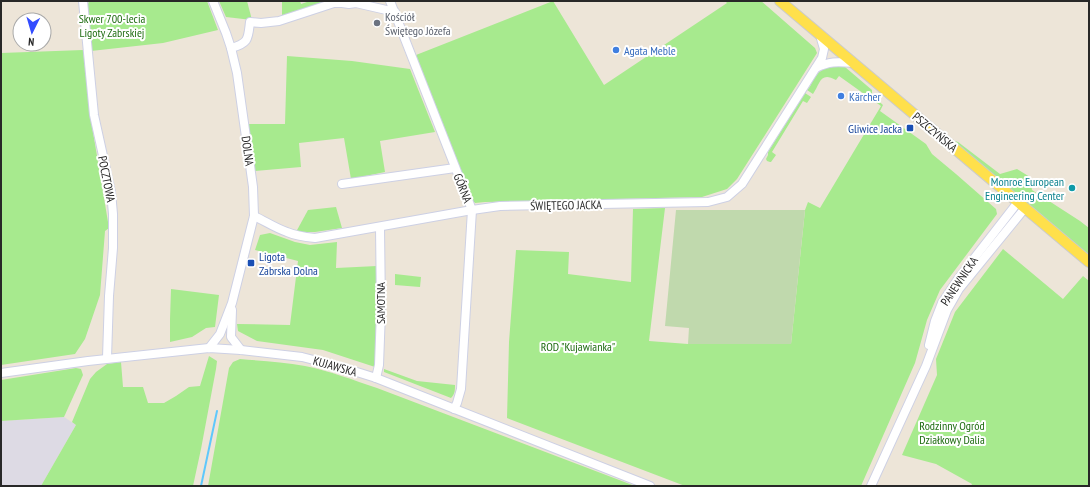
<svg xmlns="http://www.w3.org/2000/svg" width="1090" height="487" viewBox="0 0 1090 487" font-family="'PT Sans Narrow',sans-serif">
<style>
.industrial{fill:#dddae4}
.green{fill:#a7ea8e}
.cemetery{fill:#c0d9ad}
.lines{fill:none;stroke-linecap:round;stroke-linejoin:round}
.stream{stroke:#5ec8fc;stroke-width:2}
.minor-casing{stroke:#cdd0e4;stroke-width:10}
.major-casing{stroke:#cbcbcb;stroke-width:12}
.minor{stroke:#fff;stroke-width:8}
.major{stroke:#ffe04b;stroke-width:10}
.worship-dot{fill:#6b7280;stroke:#fff;stroke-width:1.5}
.shop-dot{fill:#3f7fe0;stroke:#fff;stroke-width:1.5}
.transit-dot{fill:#1a4fb4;stroke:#fff;stroke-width:1.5}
.culture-dot{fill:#0f9aa8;stroke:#fff;stroke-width:1.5}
.labels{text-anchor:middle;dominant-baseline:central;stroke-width:4;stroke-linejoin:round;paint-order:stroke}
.worship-label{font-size:12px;fill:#5b616d;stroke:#fff;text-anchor:start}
.park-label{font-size:12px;fill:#1e6c11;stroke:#fff}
.shop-label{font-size:12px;fill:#366cbe;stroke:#fff;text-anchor:start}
.transit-label{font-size:12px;fill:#164399;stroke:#fff;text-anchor:end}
.street-label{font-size:12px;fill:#282828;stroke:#fff}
.culture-label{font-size:12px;fill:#0d838f;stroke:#fff;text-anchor:end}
</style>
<rect width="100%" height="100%" fill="#ede5d8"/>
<!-- industrial -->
<path class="industrial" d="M 64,417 L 76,425 L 41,486 L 1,486 L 1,421 Z"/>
<!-- green -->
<g class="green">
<path d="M 89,1 L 207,1 L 218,30 L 163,43 L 91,51 L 86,4 L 88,4 Z"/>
<path d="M 219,1 L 247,1 L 252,20 L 226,17 Z"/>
<path d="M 282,1 L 300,1 L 301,4 L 310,1 L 325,1 L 282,18 Z"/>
<path d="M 553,1 L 604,85 L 727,3 L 725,1 L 761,1 L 815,48 L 817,53 L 737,179 L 727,189 L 702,197 L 485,202 L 475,203 L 471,199 L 416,55 Z"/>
<path d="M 83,50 L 90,114 L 109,228 L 105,231 L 100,295 L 85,339 L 75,354 L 1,365 L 1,53 Z"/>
<path d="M 287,56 L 352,61 L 410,69 L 435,132 L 380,141 L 385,172 L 351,179 L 344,138 L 299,143 L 301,167 L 255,171 L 248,124 L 285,124 Z"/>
<path d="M 840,66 L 845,67 L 872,90 L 872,95 L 883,105 L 880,111 L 926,144 L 932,154 L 956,174 L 996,209 L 997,214 L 940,290 L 927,320 L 915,363 L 861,486 L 685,486 L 507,418 L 509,342 L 516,250 L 569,252 L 568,274 L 631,282 L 633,209 L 665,208 L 649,341 L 688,344 L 791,344 L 805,210 L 808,202 L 820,208 L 881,106 L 839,76 L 836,80 C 820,71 820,84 813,94 L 807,90 C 810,87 811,85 812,82 C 820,68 825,68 840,66 Z"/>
<path d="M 805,93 L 811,97 L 807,103 L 803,101 L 772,152 L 776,155 L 771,162 L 770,162 L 767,161 L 766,159 L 768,155 L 768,152 Z"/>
<path d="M 939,135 L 958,142 L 1000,174 L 1017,169 L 1030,177 L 1032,190 L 1080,221 L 1089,228 L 1089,262 Z"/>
<path d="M 336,207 L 342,228 L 315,232 L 296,232 L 308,210 Z"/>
<path d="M 270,233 L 295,242 L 310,245 L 337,242 L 336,268 L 377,266 L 375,367 L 323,350 L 257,341 L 238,331 L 237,324 L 290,325 L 298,261 L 255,250 L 260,235 Z"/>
<path d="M 1003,249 L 1063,299 L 1083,276 L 1089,281 L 1089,486 L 971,486 L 972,484 L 936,464 L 902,455 L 937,375 L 936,359 L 955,312 Z"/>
<path d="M 395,274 L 421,277 L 420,287 L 395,285 Z"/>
<path d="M 171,289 L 219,295 L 215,327 L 206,328 L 192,337 L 170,342 L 170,319 Z"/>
<path d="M 209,356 L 217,361 L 216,369 L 201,449 L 193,486 L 41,486 L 76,425 L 72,422 L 90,379 L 96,372 L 107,364 L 121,362 L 123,387 L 143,387 L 148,403 L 164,403 L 176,396 L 189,387 L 200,386 Z"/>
<path d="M 240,359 C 262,361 284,362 305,366 C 330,371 353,380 377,388 L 635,486 L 208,486 L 229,368 L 233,362 Z"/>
<path d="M 76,368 L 81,369 L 83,375 L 64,417 L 1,421 L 1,380 Z"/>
<path d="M 384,369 L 417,381 L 455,385 C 455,390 455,394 451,398 L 384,372 Z"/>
</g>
<!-- cemetery -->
<path class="cemetery" d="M 676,210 L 805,210 L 791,344 L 688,344 L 689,328 L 665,326 Z"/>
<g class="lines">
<!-- stream -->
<path class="stream" d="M 201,486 L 217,411"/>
<defs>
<g id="minor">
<path d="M 83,1 L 94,115 L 111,192 L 113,214 L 113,248 L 109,296 L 107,358"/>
<path d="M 390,1 L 472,210 L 461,389 L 457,403 L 454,409"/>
<path d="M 231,48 C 249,43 248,39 250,22 L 261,23 L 279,21 L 334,3 L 342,3 L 349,4 L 356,3 L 395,12"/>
<path d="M 816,68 C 830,61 838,62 853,63"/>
<path d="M 342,184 L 455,168"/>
<path d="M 254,216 C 265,221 275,228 287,232 C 296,236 305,237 315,238 L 472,210 L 500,206 L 708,202 L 727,197 L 742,184 L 822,58 L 824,49 L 820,35"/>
<path d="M 232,310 L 231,337 L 241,350"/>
<path d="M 929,345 L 935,321 L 942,303 L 958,279 L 1018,202"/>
<path d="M 209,348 L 220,334 L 232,303 L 254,216 L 253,187 L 237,73 L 231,48 L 226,33 L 213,1"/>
<path d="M 1,373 L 88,361 L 209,348 L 241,350 L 302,357 L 341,367 L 376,378 L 650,486"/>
<path d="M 376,378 L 379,365 L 381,311 L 380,227"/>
<path d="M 871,486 L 926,366 L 947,310 L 959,289 L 1025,208"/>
</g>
<path id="major" d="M 780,1 L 1089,262"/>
</defs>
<!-- minor casing -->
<use href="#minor" class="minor-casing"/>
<!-- major casing -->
<use href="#major" class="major-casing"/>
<!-- minor -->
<use href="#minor" class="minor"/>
<!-- major -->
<use href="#major" class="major"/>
</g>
<!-- markers -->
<circle class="worship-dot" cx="377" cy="23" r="4"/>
<g class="shop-dot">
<circle cx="616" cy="50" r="4"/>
<circle cx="841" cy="96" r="4"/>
</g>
<g class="transit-dot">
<rect x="906" y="124" width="8" height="8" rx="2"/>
<rect x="247" y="259" width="8" height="8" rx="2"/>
</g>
<circle class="culture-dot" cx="1072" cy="188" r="4"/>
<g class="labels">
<!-- worship labels -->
<g class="worship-label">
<text x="385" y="16">Kościół<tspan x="385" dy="14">Świętego Józefa</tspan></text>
</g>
<!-- park labels -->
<g class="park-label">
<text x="112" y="18">Skwer 700-lecia<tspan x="112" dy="14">Ligoty Zabrskiej</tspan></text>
<text x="578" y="346">ROD "Kujawianka"</text>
<text x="952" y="425">Rodzinny Ogród<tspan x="952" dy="14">Działkowy Dalia</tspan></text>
</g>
<!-- shop labels -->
<g class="shop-label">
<text x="624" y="50">Agata Meble</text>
<text x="849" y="96">Kärcher</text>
</g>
<!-- transit labels -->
<g class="transit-label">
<text x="902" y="128">Gliwice Jacka</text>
<text x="259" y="256" text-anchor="start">Ligota<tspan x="259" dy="14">Zabrska Dolna</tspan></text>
</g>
<!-- street labels -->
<g class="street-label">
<text transform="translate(935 132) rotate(40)">PSZCZYŃSKA</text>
<text transform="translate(248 151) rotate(82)">DOLNA</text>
<text transform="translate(107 179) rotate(79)">POCZTOWA</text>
<text transform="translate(463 188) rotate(69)">GÓRNA</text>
<text transform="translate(566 205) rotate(-1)">ŚWIĘTEGO JACKA</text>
<text transform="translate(959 281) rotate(-56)">PANEWNICKA</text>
<text transform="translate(380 303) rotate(-90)">SAMOTNA</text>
<text transform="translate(335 366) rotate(16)">KUJAWSKA</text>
</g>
<!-- culture labels -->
<g class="culture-label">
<text x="1064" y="181">Monroe European<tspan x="1064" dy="14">Engineering Center</tspan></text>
</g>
</g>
<!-- border -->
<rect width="1090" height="487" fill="none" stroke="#282828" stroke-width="4"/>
<!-- north arrow -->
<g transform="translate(32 32) rotate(185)"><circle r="19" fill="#ffffff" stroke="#a9a9a9"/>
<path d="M0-3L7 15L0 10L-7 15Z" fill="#334cff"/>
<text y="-6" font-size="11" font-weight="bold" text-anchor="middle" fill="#282828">N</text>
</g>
</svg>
